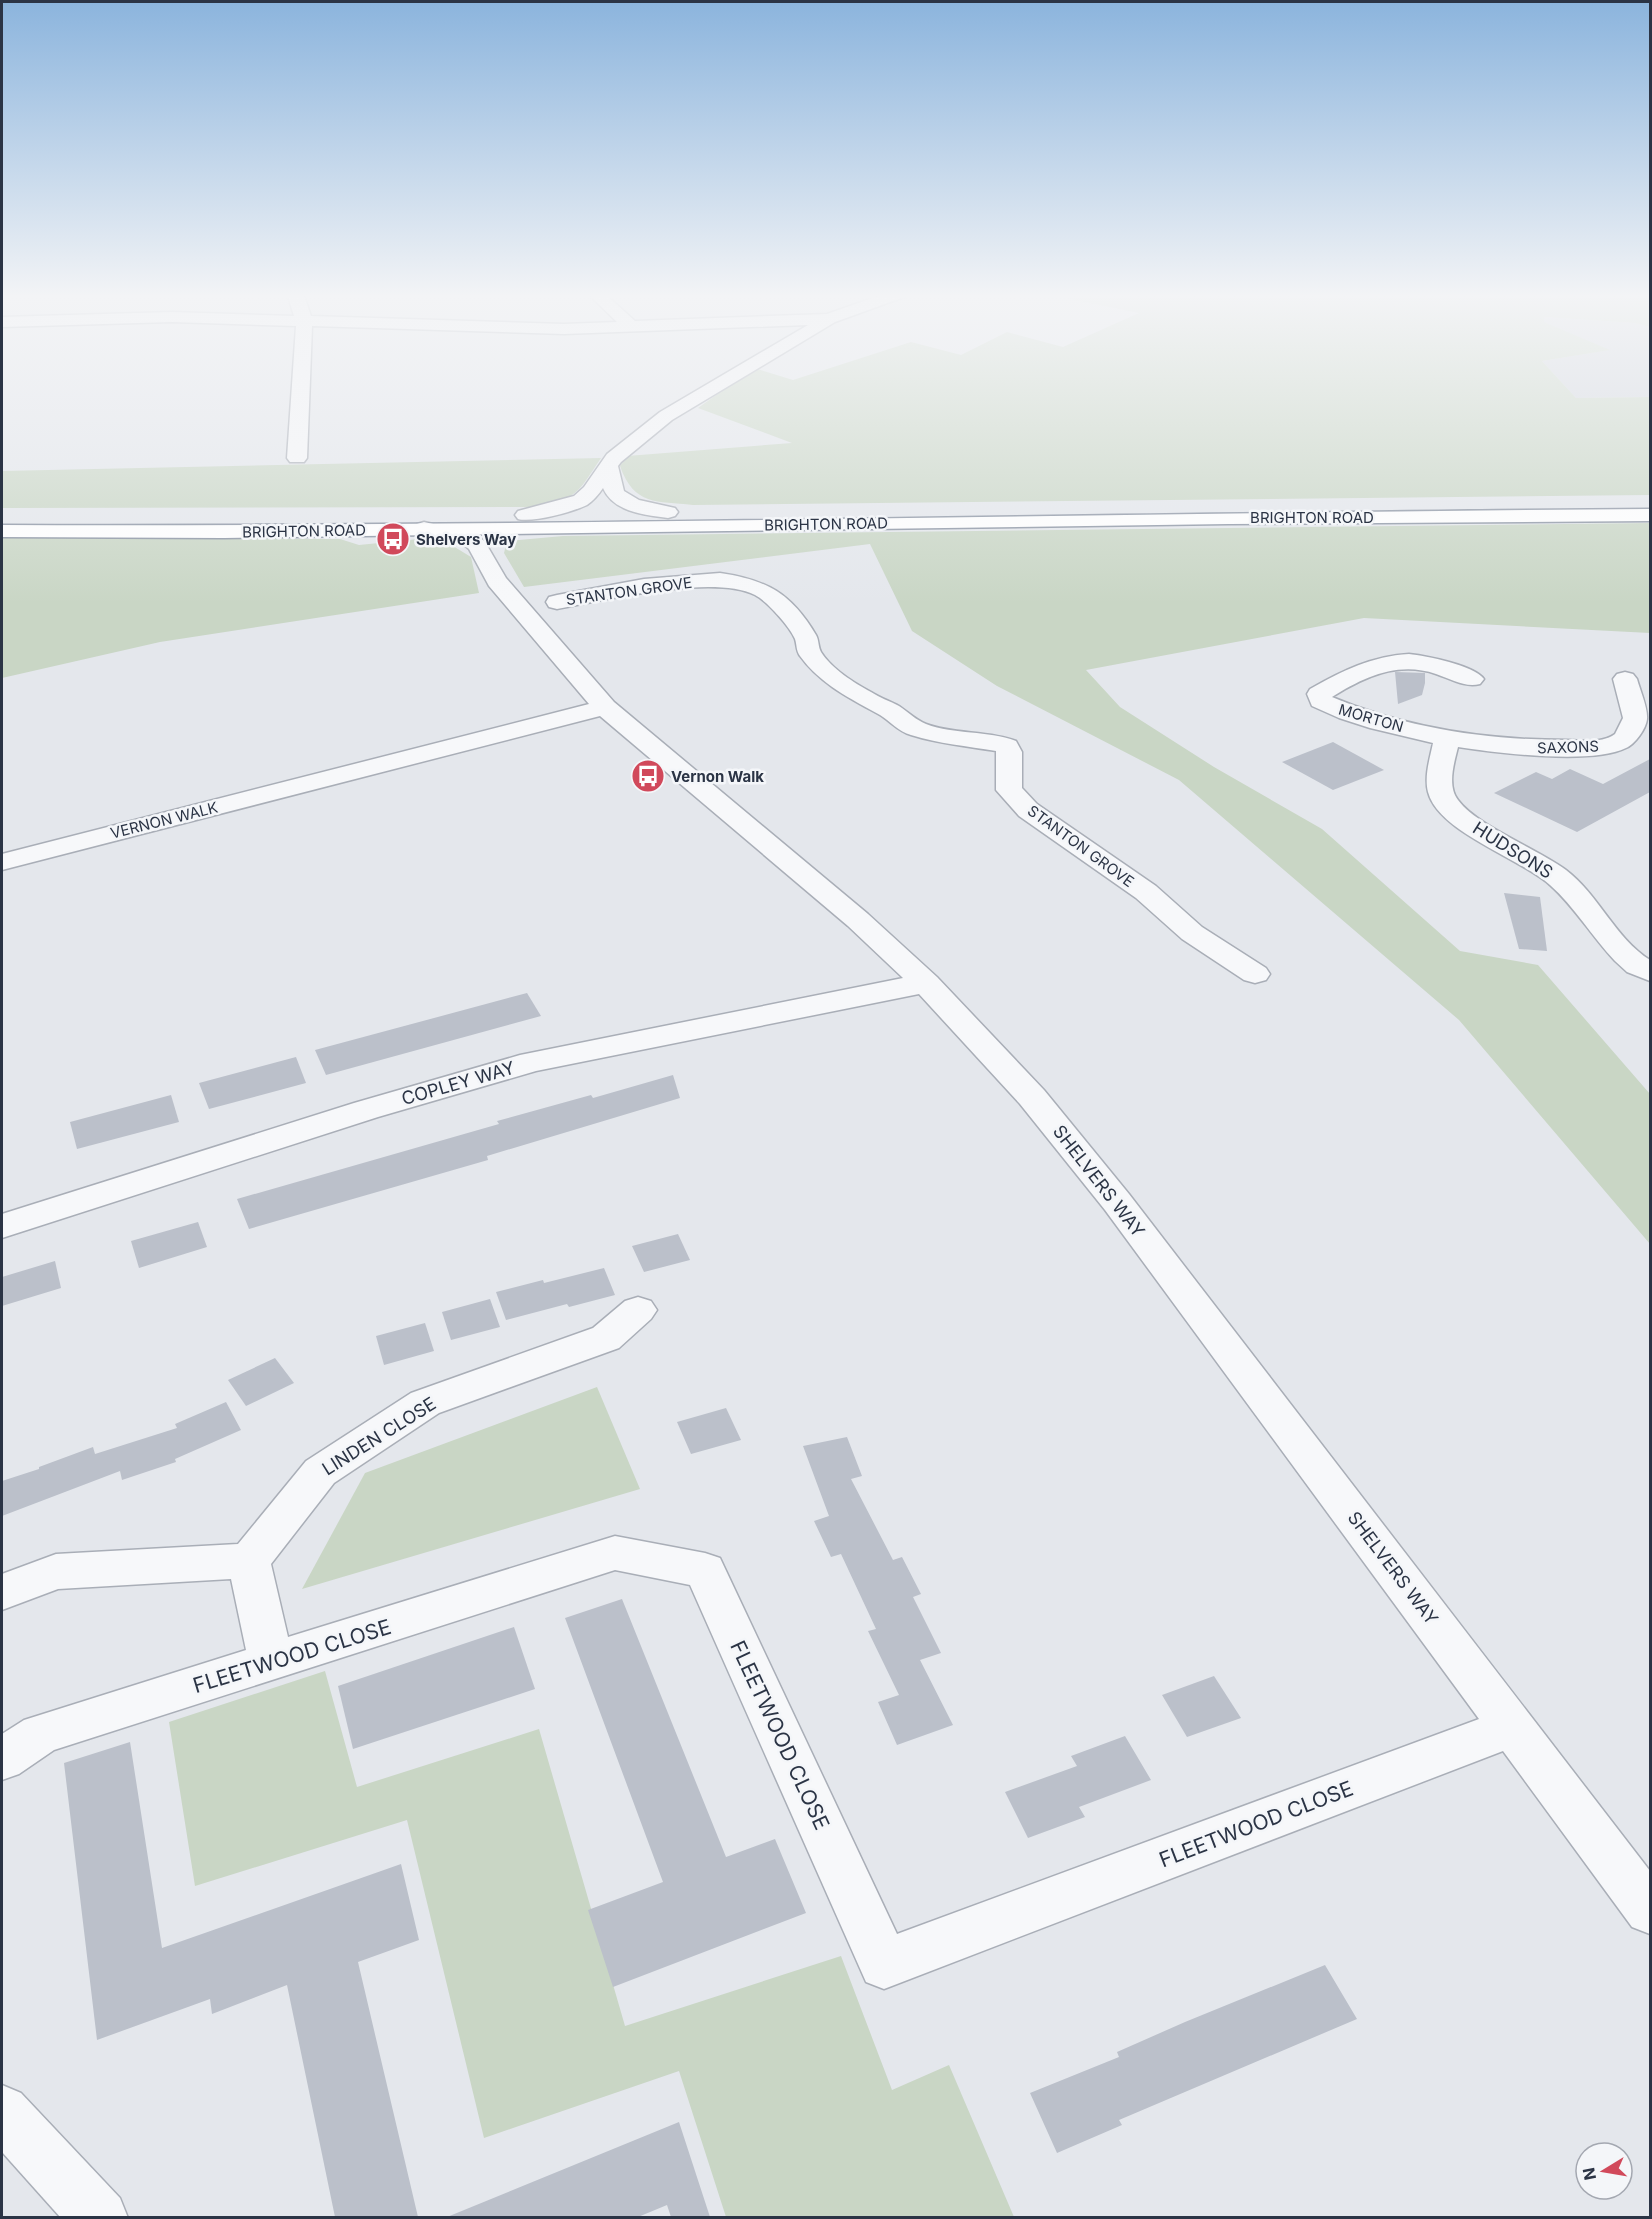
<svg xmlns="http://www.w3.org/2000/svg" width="1652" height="2219" viewBox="0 0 1652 2219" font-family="Inter,sans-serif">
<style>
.built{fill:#d2d6de}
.green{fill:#c9d6c5}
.building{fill:#bbc0ca}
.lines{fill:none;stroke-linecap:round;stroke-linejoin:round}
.minor-casing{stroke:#a9aeb7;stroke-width:3}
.highway-casing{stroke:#8b94a3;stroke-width:3}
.minor{fill:#f7f8fa;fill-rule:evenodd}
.highway{fill:#fff;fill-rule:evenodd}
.labels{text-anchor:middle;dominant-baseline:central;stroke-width:5;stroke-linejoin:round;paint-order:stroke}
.far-street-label{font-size:15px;fill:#2b3445;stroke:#f4f6f9}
.far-poi-label{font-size:15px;font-weight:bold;fill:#2b3445;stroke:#f4f6f9;text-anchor:start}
.street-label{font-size:18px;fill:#2b3445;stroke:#f4f6f9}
.near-street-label{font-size:21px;fill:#2b3445;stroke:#f4f6f9}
</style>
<rect width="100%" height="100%" fill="#e4e7ec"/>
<!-- built -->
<path class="built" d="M 1544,317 L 1635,323 L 1650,327 L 1650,397 L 1576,398 L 1542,361 L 1609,350 L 1543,322 Z"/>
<!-- green -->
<g class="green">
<path d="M 1074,293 L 1650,293 L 1650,327 L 1635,323 L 1544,317 L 1544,322 L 1610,350 L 1542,361 L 1576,398 L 1650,397 L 1650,495 L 693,505 C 657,501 634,506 620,466 L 627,456 L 792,443 L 698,408 L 754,368 L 793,380 L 911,342 L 961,355 L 1007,332 L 1063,347 L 1139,313 L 1065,298 Z"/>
<path d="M 601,458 C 579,490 580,497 540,507 L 2,508 L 2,471 Z"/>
<path d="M 1650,523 L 1650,633 L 1364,618 L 1086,670 L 1120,707 L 1214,767 L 1322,829 L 1460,951 L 1538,965 L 1650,1094 L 1650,1244 L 1459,1020 L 1179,780 L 997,686 L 912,631 L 870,544 L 524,587 L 504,553 L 507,541 L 563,536 Z"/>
<path d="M 2,537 L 340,539 L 359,545 L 419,539 L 448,543 L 471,557 L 479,593 L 160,642 L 2,678 Z"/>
<path d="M 597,1387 L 640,1489 L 302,1589 L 365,1473 Z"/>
<path d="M 325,1671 L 357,1787 L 539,1729 L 625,2026 L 841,1956 L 892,2090 L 949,2065 L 1014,2217 L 726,2217 L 679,2071 L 484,2138 L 407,1820 L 195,1886 L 169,1722 Z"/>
</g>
<!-- building -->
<g class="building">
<path d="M 1395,672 L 1425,673 L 1425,683 L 1422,695 L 1398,704 Z"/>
<path d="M 1333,742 L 1384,770 L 1333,790 L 1282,762 Z"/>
<path d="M 1650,759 L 1650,792 L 1577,832 L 1494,793 L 1536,772 L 1552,779 L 1570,769 L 1603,784 Z"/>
<path d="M 1504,893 L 1540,897 L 1547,951 L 1519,949 Z"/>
<path d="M 527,993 L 541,1016 L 326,1075 L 315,1050 Z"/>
<path d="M 296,1057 L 306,1083 L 209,1109 L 199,1083 Z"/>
<path d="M 673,1075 L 680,1098 L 487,1156 L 488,1160 L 249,1229 L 237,1199 L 499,1124 L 497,1121 L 591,1095 L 593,1098 Z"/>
<path d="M 171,1095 L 179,1122 L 77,1149 L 70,1122 Z"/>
<path d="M 198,1222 L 207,1247 L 139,1268 L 131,1241 Z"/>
<path d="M 678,1234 L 690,1260 L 644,1272 L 632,1246 Z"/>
<path d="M 55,1261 L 61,1288 L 2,1306 L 2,1277 Z"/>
<path d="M 604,1268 L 615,1295 L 569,1307 L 567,1304 L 506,1320 L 496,1292 L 543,1280 L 544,1283 Z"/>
<path d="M 490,1299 L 500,1327 L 451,1340 L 442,1312 Z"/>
<path d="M 425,1323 L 434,1351 L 384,1365 L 376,1336 Z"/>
<path d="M 275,1358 L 294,1383 L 246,1406 L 228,1380 Z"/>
<path d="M 226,1402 L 241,1430 L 175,1459 L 176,1462 L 122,1480 L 120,1471 L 2,1516 L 2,1481 L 39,1469 L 39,1467 L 93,1447 L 95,1454 L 177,1428 L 175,1424 Z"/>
<path d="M 726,1408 L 741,1440 L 691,1454 L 677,1422 Z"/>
<path d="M 847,1437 L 862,1476 L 851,1479 L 893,1560 L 902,1557 L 921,1594 L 913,1597 L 941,1653 L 920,1660 L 953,1725 L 897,1745 L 878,1702 L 899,1695 L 868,1631 L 876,1629 L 841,1554 L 831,1557 L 814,1521 L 829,1516 L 803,1446 Z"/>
<path d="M 622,1599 L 726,1857 L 775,1839 L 806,1913 L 613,1987 L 588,1910 L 663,1882 L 565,1618 Z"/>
<path d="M 514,1627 L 535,1689 L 353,1749 L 338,1686 Z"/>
<path d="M 1214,1676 L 1241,1718 L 1187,1737 L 1162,1695 Z"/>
<path d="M 1125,1736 L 1151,1780 L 1079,1807 L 1085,1817 L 1028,1838 L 1005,1792 L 1077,1766 L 1071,1756 Z"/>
<path d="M 130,1742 L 162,1948 L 401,1864 L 419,1940 L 358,1962 L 418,2217 L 335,2217 L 287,1985 L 212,2014 L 210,1999 L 97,2040 L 64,1763 Z"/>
<path d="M 1325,1965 L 1357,2019 L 1119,2120 L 1122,2125 L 1057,2153 L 1030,2093 L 1119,2057 L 1117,2052 L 1185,2022 Z"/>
<path d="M 679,2122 L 710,2217 L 671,2217 L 667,2205 L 638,2217 L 447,2217 Z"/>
</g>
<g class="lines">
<defs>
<g id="minor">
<path d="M 287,293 L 303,293 L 311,316 L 564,324 L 617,322 L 587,293 L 604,293 L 635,321 L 827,314 L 887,293 L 909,293 L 907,296 L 835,322 L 672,420 L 621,462 L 618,466 L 624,491 L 639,500 L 675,508 L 678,512 L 675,516 L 668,518 C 645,515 613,512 603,488 C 599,494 593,501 587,505 C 572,512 533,523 518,519 L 515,515 L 518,511 L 574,496 L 584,487 L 607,454 L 660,412 L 808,325 L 564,334 L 312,326 L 307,458 L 304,462 L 290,462 L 287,458 L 296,326 L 172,322 L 2,327 L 2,317 L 172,312 L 294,316 Z"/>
<path d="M 424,522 L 475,533 L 485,542 L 506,578 L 614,702 L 868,914 L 937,977 L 1044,1090 L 1129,1194 L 1650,1871 L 1650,1934 L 1632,1927 L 1503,1751 L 884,1989 L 866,1982 L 690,1585 L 615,1570 L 54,1750 L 19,1774 L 2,1780 L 2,1734 L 24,1720 L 246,1650 L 231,1579 L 58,1589 L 2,1610 L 2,1574 L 56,1554 L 238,1544 L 306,1461 L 411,1393 L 593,1328 L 625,1301 L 638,1297 L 651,1301 L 657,1310 L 651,1319 L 619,1348 L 439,1413 L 334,1483 L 271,1564 L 288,1637 L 615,1536 L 705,1553 L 720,1558 L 897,1934 L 1479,1719 L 1105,1210 L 1020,1104 L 919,994 L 536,1071 L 378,1117 L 2,1238 L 2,1214 L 354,1103 L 520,1055 L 903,978 L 848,926 L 600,716 L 2,870 L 2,854 L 589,704 L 489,586 L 469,549 L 461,542 L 417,532 L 414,528 L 417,524 Z"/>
<path d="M 720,573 C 767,580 791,593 816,635 C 819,640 818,647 821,652 C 831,668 854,683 871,692 C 880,698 890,701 899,706 C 908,712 916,720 926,724 C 955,735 987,730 1016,741 L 1022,752 L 1022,788 L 1037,804 L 1156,886 L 1202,927 L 1266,968 L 1270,974 L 1266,980 L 1255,983 L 1244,980 L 1182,939 L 1136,898 L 1019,816 L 996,790 L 996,751 C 967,746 939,744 911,735 C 899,732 890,721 880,715 C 851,699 820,684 800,656 C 796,651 797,645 795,639 C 790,627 767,601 755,595 C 714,574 604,600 557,609 L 549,607 L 546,602 L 549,597 L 557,595 L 644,579 Z"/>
<path d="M 1409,654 C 1426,656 1474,665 1484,679 L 1480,684 C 1465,688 1451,679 1436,674 C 1398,661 1364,677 1332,697 C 1406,728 1486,740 1566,740 C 1582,740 1601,744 1615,734 L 1623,718 L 1613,679 L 1617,674 L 1625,672 L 1633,674 L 1637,679 C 1640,690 1648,708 1647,719 C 1646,729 1635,744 1626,748 C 1592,765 1497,753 1458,747 C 1454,763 1447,786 1458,800 C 1477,826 1538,849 1566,870 C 1599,895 1615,938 1650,960 L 1650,981 L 1627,972 L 1615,961 C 1592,937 1575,907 1550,885 C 1520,858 1438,832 1428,792 C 1424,776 1430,758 1433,743 L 1370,728 L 1339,718 L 1312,706 L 1307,694 L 1310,689 C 1342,671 1372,656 1409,654 Z"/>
<path d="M 2,2085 L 21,2093 L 120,2198 L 128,2218 L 61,2218 L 2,2152 Z"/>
</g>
<path id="highway" d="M 1650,509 L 1650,521 L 1228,524 L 224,538 L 2,537 L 2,525 C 551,527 1101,513 1650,509 Z"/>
</defs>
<!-- minor casing -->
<use href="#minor" class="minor-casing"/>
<!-- highway casing -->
<use href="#highway" class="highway-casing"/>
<!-- minor -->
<use href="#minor" class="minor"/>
<!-- highway -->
<use href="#highway" class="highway"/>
</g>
<!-- sky -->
<linearGradient id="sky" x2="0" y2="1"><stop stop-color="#8bb4dd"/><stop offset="0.49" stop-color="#f3f4f6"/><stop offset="1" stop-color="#f3f4f6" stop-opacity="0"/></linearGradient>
<rect width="1652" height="604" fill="url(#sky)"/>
<!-- icons -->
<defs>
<symbol id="bus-disc" viewBox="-11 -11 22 22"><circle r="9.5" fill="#d1495b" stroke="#f4f6f9"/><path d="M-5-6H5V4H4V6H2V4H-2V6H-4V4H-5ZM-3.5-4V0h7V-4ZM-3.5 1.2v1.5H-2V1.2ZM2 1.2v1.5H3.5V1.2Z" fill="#fff"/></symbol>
</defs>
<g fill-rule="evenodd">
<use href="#bus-disc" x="374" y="520" width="38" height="38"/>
<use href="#bus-disc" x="629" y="757" width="38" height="38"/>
</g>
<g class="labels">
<!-- far-street labels -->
<g class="far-street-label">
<text x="1312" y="517">BRIGHTON ROAD</text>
<text transform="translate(826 524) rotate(-1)">BRIGHTON ROAD</text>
<text transform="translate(304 531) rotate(-1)">BRIGHTON ROAD</text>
<text transform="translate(629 591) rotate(-8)">STANTON GROVE</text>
<text transform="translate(1371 718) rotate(16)">MORTON</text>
<text transform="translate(1568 747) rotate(-2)">SAXONS</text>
<text transform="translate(164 820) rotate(-14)">VERNON WALK</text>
<text transform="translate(1081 846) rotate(36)">STANTON GROVE</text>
</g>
<!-- far-poi labels -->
<g class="far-poi-label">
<text x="416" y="539">Shelvers Way</text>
<text x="671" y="776">Vernon Walk</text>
</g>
<!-- street labels -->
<g class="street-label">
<text transform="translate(1513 850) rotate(32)">HUDSONS</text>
<text transform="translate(458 1083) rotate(-16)">COPLEY WAY</text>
<text transform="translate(1099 1181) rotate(52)">SHELVERS WAY</text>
<text transform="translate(379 1436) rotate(-32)">LINDEN CLOSE</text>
<text transform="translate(1393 1568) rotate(53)">SHELVERS WAY</text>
</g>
<!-- near-street labels -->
<g class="near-street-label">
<text transform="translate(292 1656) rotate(-17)">FLEETWOOD CLOSE</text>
<text transform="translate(780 1735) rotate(65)">FLEETWOOD CLOSE</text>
<text transform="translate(1256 1824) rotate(-21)">FLEETWOOD CLOSE</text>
</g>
</g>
<!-- border -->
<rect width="1652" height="2219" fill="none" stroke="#2b3445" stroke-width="6"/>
<!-- north arrow -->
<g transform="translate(1604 2171) rotate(259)"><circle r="28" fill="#f4f6f9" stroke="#a4a8b1" stroke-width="1.5"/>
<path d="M0-4.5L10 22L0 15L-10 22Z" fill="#d1495b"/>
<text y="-9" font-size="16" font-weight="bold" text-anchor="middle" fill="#2b3445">N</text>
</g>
</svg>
